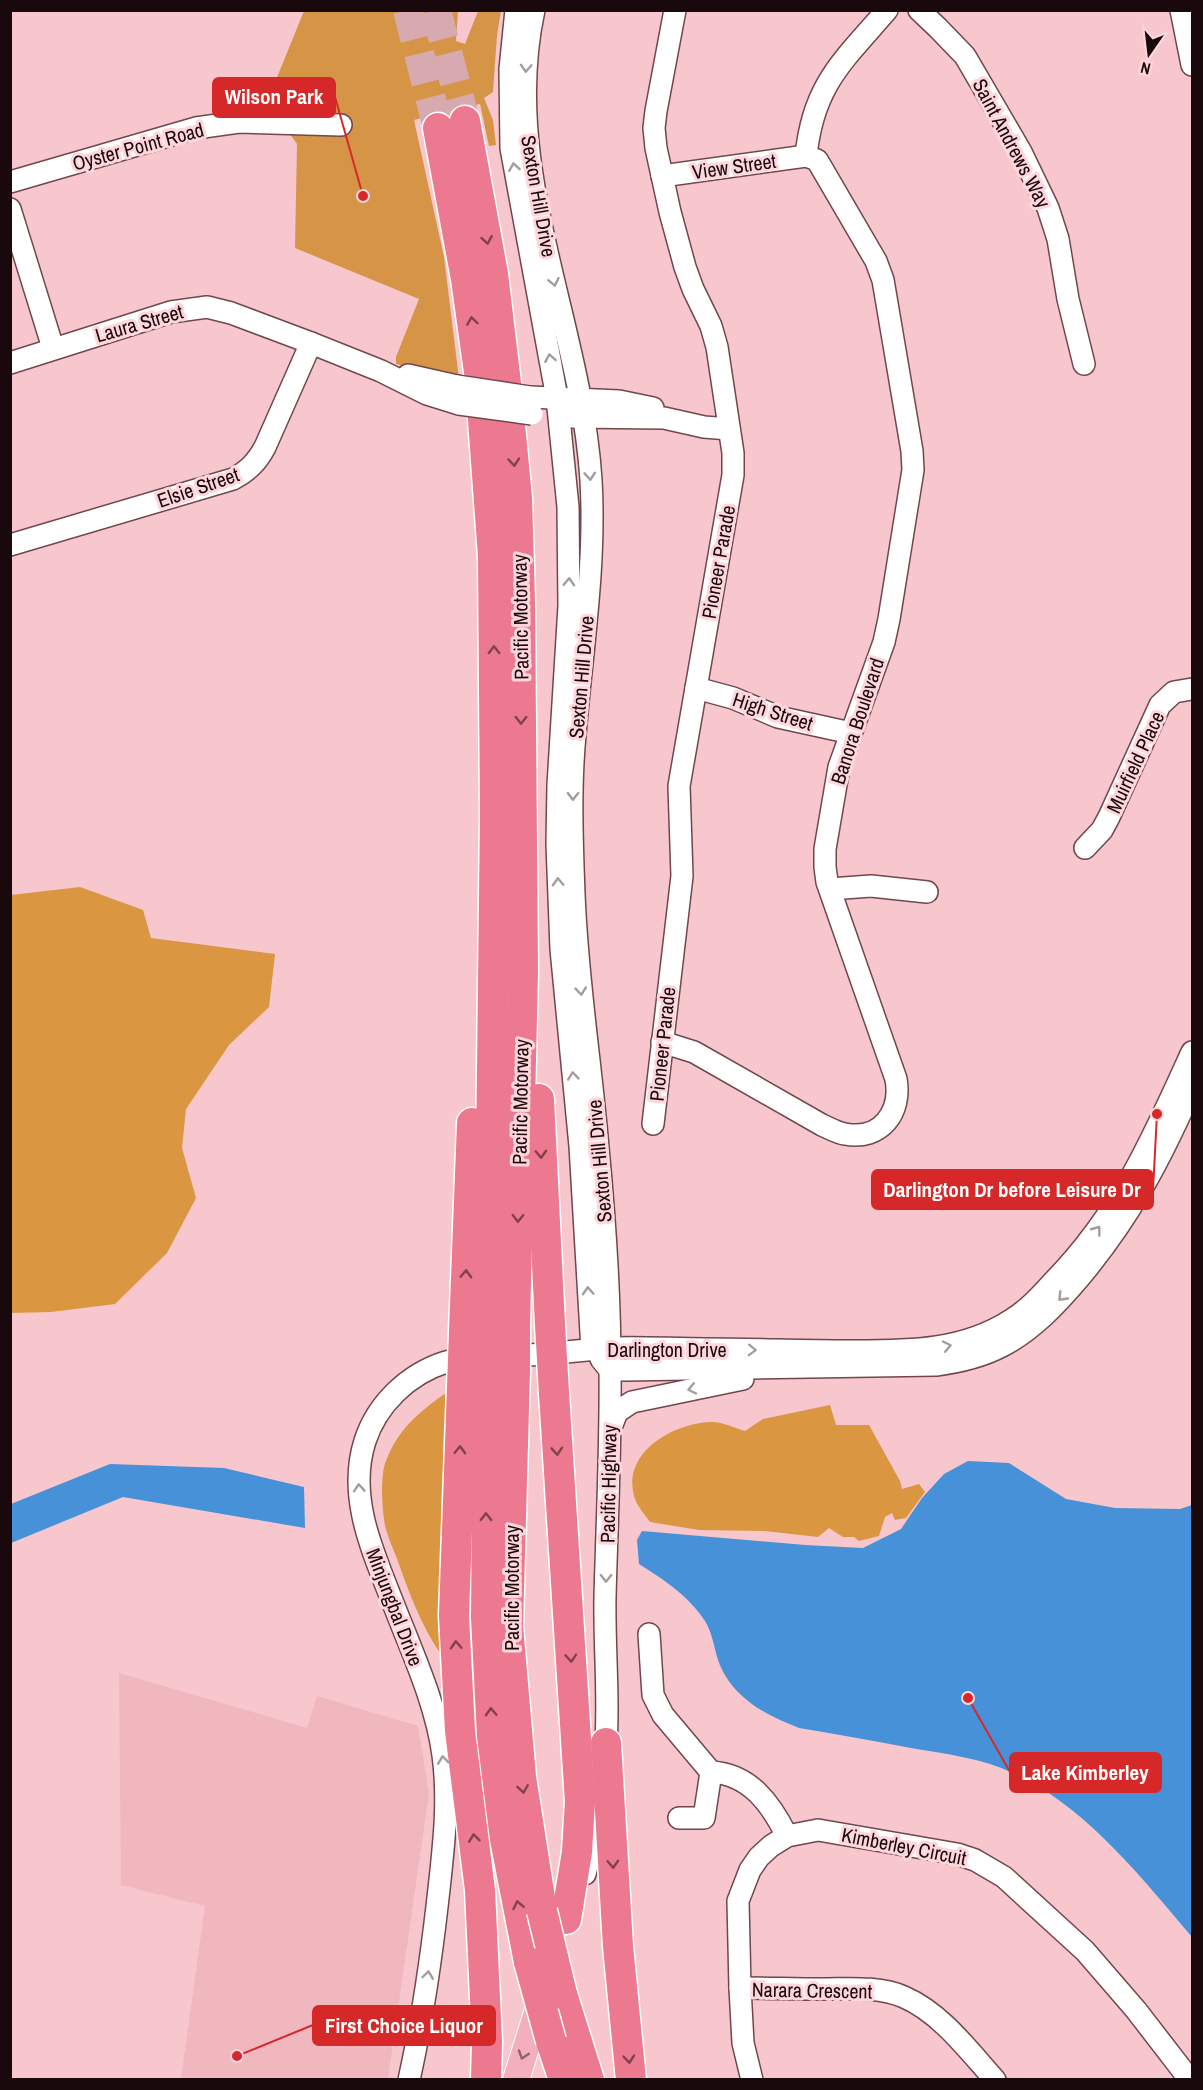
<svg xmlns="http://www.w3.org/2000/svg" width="1203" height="2090" viewBox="0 0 1203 2090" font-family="'Archivo Narrow',sans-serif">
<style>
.built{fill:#f1b7bf}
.green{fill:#d69546}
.forest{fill:#da9640}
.water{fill:#4691d7}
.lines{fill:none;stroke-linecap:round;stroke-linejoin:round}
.highway-tunnel{stroke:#d7aab0;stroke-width:30;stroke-dasharray:30 15;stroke-linecap:butt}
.minor-casing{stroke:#70474d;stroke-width:24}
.major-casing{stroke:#fff;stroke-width:28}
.highway-casing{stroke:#fff;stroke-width:33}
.minor{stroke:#fff;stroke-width:21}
.major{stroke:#f4afbc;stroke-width:26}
.highway{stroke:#ec798f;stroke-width:30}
.minor-bridge-casing{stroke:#70474d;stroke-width:24;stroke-linecap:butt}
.highway-bridge-casing{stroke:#fff;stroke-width:33;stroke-linecap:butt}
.minor-bridge{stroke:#fff;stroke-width:21}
.highway-bridge{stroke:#ec798f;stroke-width:30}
.oneway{stroke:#a39d9e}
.oneway2{stroke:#82414e}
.oneway3{stroke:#91646d}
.labels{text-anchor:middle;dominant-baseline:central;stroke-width:6;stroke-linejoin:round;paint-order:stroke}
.street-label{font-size:20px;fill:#19090c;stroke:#ffd6dc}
.leader{fill:none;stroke:#d62828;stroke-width:2}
.callout-dot{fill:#d62828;stroke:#ffd6dc;stroke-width:2}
.callout{fill:#d62828;stroke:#d62828;stroke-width:2}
.callout-label{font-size:21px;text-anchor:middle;font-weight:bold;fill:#fff}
</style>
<rect width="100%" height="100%" fill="#f8c6cd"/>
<!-- built -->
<path class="built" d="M 119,1673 L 307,1728 L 317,1696 L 418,1726 L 429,1793 L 388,2079 L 181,2079 L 205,1906 L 121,1885 Z"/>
<!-- green -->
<path class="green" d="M 304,11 L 458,11 L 456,41 L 465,44 L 478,11 L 501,11 L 497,35 L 493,92 L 484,98 L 493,120 L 496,145 L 489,146 L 480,104 L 414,120 L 444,257 L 459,379 L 396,364 L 396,357 L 419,299 L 295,248 L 297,144 L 267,102 Z"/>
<!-- forest -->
<g class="forest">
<path d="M 80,887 L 143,910 L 151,938 L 275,954 L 269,1007 L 229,1045 L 186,1109 L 182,1148 L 196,1198 L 167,1253 L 115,1304 L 51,1312 L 11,1313 L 11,895 Z"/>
<path d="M 446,1393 L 442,1656 C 421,1626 408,1590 396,1556 C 392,1546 387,1535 385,1525 C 382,1510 380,1474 386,1461 C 398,1429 419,1412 446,1393 Z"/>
<path d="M 830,1405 L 836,1425 L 869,1425 L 900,1481 L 902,1489 L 919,1484 L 925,1492 L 906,1518 L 895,1520 L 892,1513 L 885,1517 L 879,1536 L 859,1541 L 854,1537 L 843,1537 L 829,1528 L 818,1537 L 765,1531 L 699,1530 L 650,1522 C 645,1515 638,1507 635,1499 C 620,1454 671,1424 710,1422 C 721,1421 735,1428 745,1431 L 763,1419 Z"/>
</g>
<!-- water -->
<g class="water">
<path d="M 968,1461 L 1009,1463 L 1066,1499 L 1115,1508 L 1180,1509 L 1192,1505 L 1192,1937 C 1143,1879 1083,1804 1013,1773 C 981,1758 946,1754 911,1748 C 874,1741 837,1734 799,1728 C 765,1715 731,1697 718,1660 C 714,1647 712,1632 705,1621 C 688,1595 664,1580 639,1564 L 637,1540 L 642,1531 L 805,1545 L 863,1548 L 901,1529 L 922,1498 L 944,1474 Z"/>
<path d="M 110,1464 L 224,1468 L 304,1487 L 305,1528 L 123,1497 L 11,1543 L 11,1504 Z"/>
</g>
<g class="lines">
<!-- highway-tunnel -->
<g class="highway-tunnel">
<path d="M 408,10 L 438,128"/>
<path d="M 436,10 L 465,121"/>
</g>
<defs>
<g id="minor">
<path d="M 516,10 L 510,69 L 511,148 L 557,398 L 568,507 L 569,606 L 558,785 L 557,844 L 561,949 L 580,1146 L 592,1350"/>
<path d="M 534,10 C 499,170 581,322 591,480 C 596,565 582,650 575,735 C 570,787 572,841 574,894 C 577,979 591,1063 598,1148 C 605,1221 610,1295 610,1368 C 611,1444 607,1521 605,1597 C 604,1650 610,1704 605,1756"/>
<path d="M 919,10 L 938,28 L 965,56 L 1021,152 L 1048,208 L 1058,239 L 1068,299 L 1084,364"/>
<path d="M 1181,10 L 1192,65"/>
<path d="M 806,156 C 813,85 843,61 887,10"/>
<path d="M 662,176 L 806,156 L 817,160 L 820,165 L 876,261 L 883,280 L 912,451 L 913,470 L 889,619 L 884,642 L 839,767 L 825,849 L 825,867 L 827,882 L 896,1079 C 902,1112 881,1141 845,1134 C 837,1133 829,1128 822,1125 L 694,1052 L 662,1042"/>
<path d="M 10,182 L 196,128 L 239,122 L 341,125"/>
<path d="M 10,209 L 53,348"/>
<path d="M 10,363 L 171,312 L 207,307 L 231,313 L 311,343 L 381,371 L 427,394 L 459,404"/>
<path d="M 408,375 L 457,386"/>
<path d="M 530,397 L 619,401 L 653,408"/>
<path d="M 571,417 L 664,418 L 704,427 L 729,429"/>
<path d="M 10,545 L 233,479 C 248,471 257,462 265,447 L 311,343"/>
<path d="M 696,688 L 733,698 L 778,717 L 851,733"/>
<path d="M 1085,848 L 1102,830 L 1109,817 L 1160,705 L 1174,692 L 1192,689"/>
<path d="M 830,889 L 871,886 L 927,892"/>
<path d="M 653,1124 L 682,876 L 679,786 L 733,475 L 733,453 L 717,347 L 711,326 L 693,289 L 685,267 L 670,212 L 656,148 L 654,128 L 656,111 L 675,10"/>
<path d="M 601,1359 L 610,1370 L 625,1370 L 936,1365 C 959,1362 981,1357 1002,1346 C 1033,1330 1058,1303 1080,1277 C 1131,1216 1160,1160 1192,1088"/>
<path d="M 610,1430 L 617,1412 L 632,1402 L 743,1379"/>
<path d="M 649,1634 L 653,1695 L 663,1715 L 711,1772"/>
<path d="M 679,1818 L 704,1818 L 711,1772 C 750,1774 771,1804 787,1836"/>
<path d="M 585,1874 L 596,1831 L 600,1802"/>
<path d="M 740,1988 C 767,1988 795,1989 822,1989 C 848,1989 879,1986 904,1997 C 941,2013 969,2051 995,2080"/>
<path d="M 409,2080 C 423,2017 432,1953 439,1889 C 444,1844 449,1800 443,1755 C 436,1703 412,1652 393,1603 C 373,1552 347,1497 365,1441 C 377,1404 408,1374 446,1362 C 471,1355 503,1357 529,1355 C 557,1353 585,1350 613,1348 C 644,1347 675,1349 706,1349 C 753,1349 801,1351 849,1351 C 905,1351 962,1352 1011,1320 C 1028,1310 1041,1295 1054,1281 C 1121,1212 1153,1138 1192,1052"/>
<path d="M 752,2080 L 743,2043 L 740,1988 L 738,1901 L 750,1870 L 759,1857 L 771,1846 L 787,1836 L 818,1830 L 957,1854 L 975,1860 L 1004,1877 L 1085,1951 L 1136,2010 L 1190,2080"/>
</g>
<path id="major" d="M 516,2080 L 542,1997"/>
<g id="highway">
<path d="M 465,121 L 493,274 L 506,383 L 517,498 L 520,601 L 523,971 L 515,1326"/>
<path d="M 438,128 L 466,279 L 480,379 L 493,556 L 495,813 L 489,1327"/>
<path d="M 539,1099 L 550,1325"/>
<path d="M 464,1332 L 472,1123"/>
<path d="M 515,1371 L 508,1626 L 521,1777 L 542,1911"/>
<path d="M 488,1380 L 486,1617 L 492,1736 L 505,1839 L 529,1962"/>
<path d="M 462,1387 L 454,1616 L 460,1731 L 480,1890 L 487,2041 L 486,2080"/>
<path d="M 554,1393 L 580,1802 L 577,1852 L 566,1919"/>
<path d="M 606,1743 L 618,1946 L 631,2080"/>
<path d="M 562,1994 L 589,2080"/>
<path d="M 551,2041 L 564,2080"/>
</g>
</defs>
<!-- minor casing -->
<use href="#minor" class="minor-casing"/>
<!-- major casing -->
<use href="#major" class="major-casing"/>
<!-- highway casing -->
<use href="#highway" class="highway-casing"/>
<!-- minor -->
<use href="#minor" class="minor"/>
<!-- major -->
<use href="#major" class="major"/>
<!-- highway -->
<use href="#highway" class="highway"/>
<defs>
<g id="minor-bridge">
<path d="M 457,386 L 530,397"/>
<path d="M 459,404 L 532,414"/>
</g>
<g id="highway-bridge">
<path d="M 550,1325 L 554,1393"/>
<path d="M 515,1371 L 515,1326"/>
<path d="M 488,1380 L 489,1327"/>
<path d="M 462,1387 L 464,1332"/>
<path d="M 542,1911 L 562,1994"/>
<path d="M 529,1962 L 551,2041"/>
</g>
</defs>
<!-- minor-bridge casing -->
<use href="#minor-bridge" class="minor-bridge-casing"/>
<!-- highway-bridge casing -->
<use href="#highway-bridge" class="highway-bridge-casing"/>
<!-- minor-bridge -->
<use href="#minor-bridge" class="minor-bridge"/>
<!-- highway-bridge -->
<use href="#highway-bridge" class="highway-bridge"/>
</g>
<!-- one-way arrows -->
<defs><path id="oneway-chevron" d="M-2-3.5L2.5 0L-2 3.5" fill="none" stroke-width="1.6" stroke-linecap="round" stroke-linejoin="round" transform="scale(1.5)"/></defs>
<g class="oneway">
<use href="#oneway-chevron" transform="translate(526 68) rotate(93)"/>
<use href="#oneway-chevron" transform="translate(514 167) rotate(-99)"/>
<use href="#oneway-chevron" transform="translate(554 282) rotate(78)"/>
<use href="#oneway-chevron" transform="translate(550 358) rotate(-100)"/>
<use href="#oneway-chevron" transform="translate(590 476) rotate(86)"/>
<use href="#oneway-chevron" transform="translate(569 582) rotate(-88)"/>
<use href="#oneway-chevron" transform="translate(573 796) rotate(91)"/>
<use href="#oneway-chevron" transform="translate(558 882) rotate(-92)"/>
<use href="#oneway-chevron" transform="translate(581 991) rotate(84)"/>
<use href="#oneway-chevron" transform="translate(573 1076) rotate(-96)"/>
<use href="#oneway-chevron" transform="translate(1097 1230) rotate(-53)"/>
<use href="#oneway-chevron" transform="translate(588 1291) rotate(-93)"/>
<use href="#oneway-chevron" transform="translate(1062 1297) rotate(134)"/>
<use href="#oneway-chevron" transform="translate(947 1346) rotate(-12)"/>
<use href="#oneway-chevron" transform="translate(752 1350) rotate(2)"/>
<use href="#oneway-chevron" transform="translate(692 1389) rotate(168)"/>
<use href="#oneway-chevron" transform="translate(359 1488) rotate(-94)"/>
<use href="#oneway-chevron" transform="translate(606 1578) rotate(91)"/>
<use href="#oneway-chevron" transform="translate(443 1760) rotate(-97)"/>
<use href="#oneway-chevron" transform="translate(428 1975) rotate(-82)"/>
</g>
<g class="oneway2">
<use href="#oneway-chevron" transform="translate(487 240) rotate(80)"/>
<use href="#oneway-chevron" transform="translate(472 321) rotate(-98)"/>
<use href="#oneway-chevron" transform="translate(514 462) rotate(85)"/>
<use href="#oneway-chevron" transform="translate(494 650) rotate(-91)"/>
<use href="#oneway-chevron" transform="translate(521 720) rotate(90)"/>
<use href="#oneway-chevron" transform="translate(541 1154) rotate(88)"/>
<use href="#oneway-chevron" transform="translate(518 1218) rotate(91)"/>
<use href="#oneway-chevron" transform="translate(466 1274) rotate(-88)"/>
<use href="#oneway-chevron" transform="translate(460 1450) rotate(-88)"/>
<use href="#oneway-chevron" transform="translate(557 1451) rotate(86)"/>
<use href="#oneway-chevron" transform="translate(486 1517) rotate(-90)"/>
<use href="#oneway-chevron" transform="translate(456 1645) rotate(-93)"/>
<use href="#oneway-chevron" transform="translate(571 1658) rotate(86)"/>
<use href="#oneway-chevron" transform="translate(491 1712) rotate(-93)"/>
<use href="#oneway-chevron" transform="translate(523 1789) rotate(81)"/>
<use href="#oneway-chevron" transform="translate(474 1838) rotate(-97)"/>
<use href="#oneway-chevron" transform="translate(613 1864) rotate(87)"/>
<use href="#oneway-chevron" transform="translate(518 1905) rotate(-101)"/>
<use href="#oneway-chevron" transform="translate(629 2059) rotate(85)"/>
</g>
<use class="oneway3" href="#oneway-chevron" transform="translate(523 2055) rotate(108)"/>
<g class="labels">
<!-- street labels -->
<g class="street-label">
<text transform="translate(1012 143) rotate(62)">Saint Andrews Way</text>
<text transform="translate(138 146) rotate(-15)">Oyster Point Road</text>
<text transform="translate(734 166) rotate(-8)">View Street</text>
<text transform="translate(539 196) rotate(80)">Sexton Hill Drive</text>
<text transform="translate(139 323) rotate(-16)">Laura Street</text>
<text transform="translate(198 487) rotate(-19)">Elsie Street</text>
<text transform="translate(718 562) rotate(-80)">Pioneer Parade</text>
<text transform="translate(520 617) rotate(-91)">Pacific Motorway</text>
<text transform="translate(581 677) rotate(-85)">Sexton Hill Drive</text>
<text transform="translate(773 711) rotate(18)">High Street</text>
<text transform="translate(857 721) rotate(-72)">Banora Boulevard</text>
<text transform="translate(1135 762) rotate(-65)">Muirfield Place</text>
<text transform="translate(662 1044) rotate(-84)">Pioneer Parade</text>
<text transform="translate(520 1102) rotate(-89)">Pacific Motorway</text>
<text transform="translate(599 1161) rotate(-95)">Sexton Hill Drive</text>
<text x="667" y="1349">Darlington Drive</text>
<text transform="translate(608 1484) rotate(-89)">Pacific Highway</text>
<text transform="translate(511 1588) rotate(-90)">Pacific Motorway</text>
<text transform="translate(395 1607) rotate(69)">Minjungbal Drive</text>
<text transform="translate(904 1846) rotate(11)">Kimberley Circuit</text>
<text transform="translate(812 1990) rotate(1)">Narara Crescent</text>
</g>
</g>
<!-- callouts -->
<path class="leader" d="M363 196L335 97M1157 1114L1153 1190M968 1698L1010 1772M237 2056L313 2025"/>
<g class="callout-dot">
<circle cx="363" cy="196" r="6"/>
<circle cx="1157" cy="1114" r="6"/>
<circle cx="968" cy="1698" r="6"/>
<circle cx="237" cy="2056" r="6"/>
</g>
<g class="callout">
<rect x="213" y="78" width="122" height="39" rx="6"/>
<rect x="872" y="1170" width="281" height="39" rx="6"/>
<rect x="1010" y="1753" width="151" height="39" rx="6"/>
<rect x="313" y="2006" width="182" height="39" rx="6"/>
</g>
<g class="callout-label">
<text x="274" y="104">Wilson Park</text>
<text x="1012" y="1197">Darlington Dr before Leisure Dr</text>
<text x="1085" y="1780">Lake Kimberley</text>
<text x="404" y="2033">First Choice Liquor</text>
</g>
<!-- border -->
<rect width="1203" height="2090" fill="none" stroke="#19090c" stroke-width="24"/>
<!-- north arrow -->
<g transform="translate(1149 54) rotate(194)" stroke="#ffd6dc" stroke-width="4.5" paint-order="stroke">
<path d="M0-4.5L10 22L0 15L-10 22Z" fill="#19090c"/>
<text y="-9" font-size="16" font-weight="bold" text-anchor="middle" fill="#19090c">N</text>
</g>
</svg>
